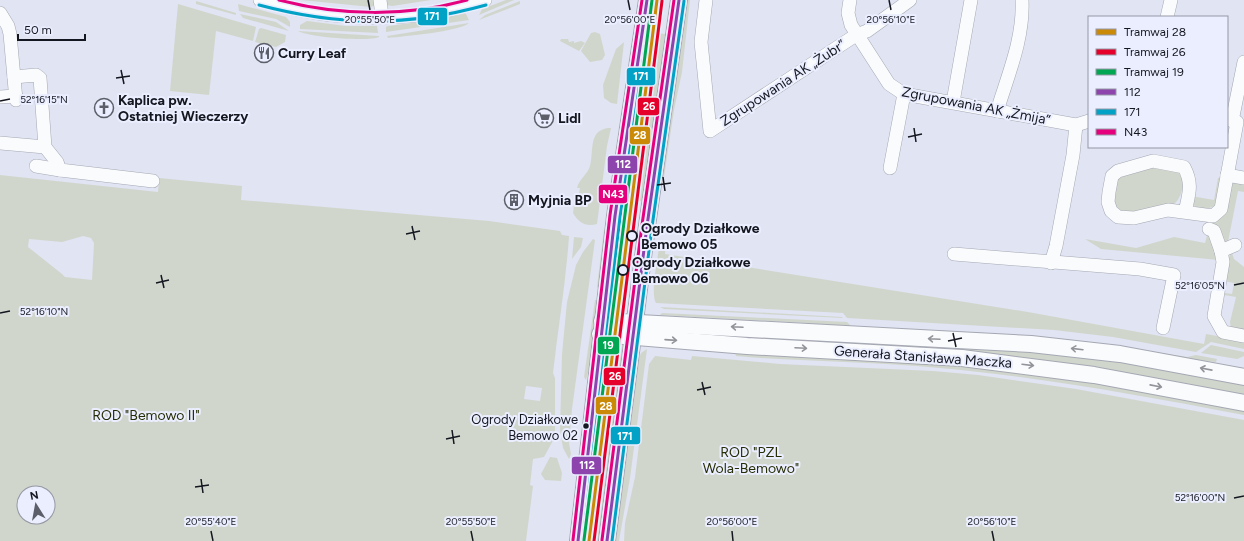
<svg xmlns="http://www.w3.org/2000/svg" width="1244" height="541" viewBox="0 0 1244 541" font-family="Figtree,sans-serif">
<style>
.green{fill:#d1d6cc;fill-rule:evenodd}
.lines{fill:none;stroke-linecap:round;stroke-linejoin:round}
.minor-casing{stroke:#a5a8b3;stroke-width:14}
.major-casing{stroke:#a5a8b3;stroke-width:18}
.minor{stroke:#fafbfd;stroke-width:13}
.major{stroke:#fafbfd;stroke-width:16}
.bus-1-casing{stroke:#eaeefe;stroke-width:6}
.bus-2-casing{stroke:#eaeefe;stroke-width:6}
.bus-3-casing{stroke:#eaeefe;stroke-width:6}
.bus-1{stroke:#8e44ad;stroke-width:3}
.bus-2{stroke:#01a2c5;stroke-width:3}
.bus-3{stroke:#e5007d;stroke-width:3}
.tram-1-casing{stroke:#eaeefe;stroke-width:6}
.tram-2-casing{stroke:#eaeefe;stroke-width:6}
.tram-3-casing{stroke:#eaeefe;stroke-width:6}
.tram-1{stroke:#ca8906;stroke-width:3}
.tram-2{stroke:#e4002b;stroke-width:3}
.tram-3{stroke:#00a651;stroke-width:3}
.oneway{stroke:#93949a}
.ticks{fill:none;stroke:#151720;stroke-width:1.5}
.stop-dot{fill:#eaeefe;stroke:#151720;stroke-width:2}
.bus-dot{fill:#151720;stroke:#eaeefe;stroke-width:1.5}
.labels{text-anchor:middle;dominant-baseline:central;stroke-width:4;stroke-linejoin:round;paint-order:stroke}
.bus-label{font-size:13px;fill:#151720;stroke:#eaeefe;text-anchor:end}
.poi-label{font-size:14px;font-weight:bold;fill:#151720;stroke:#eaeefe;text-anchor:start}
.street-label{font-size:14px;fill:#151720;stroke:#eaeefe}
.stop-label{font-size:14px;font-weight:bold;fill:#151720;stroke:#eaeefe;text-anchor:start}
.park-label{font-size:14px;fill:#272e05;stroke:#eaeefe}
.ticks-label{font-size:10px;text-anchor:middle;fill:#151720;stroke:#eaeefe;stroke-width:4;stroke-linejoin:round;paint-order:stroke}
.line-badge{stroke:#eaeefe;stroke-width:1.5}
.badge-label{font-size:11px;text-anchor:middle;font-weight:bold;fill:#fff}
</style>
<rect width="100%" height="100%" fill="#e1e4f3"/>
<!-- green -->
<g class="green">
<path d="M 301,0 L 376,0 L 375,5 L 371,7 Z"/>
<path d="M 384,0 L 431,0 L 392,6 L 387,5 Z"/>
<path d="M 506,0 L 514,0 L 479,15 L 482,9 Z"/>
<path d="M 652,0 L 660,0 L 656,33 L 665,34 L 644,201 L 626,200 Z"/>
<path d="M 688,0 L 690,0 L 682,72 L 674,110 L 663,184 L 658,188 C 668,125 680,63 688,0 Z"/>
<path d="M 196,1 L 236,13 L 236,15 L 196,4 Z"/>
<path d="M 520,1 L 520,4 L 479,20 L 485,15 Z"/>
<path d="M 178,4 L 256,27 L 253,41 L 216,31 L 209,95 L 170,91 Z"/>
<path d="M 238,4 L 286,17 L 290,22 L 290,27 L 276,19 L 239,11 Z"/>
<path d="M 465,12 L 469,20 L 386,32 L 386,27 L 388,26 L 427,21 Z"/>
<path d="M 240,14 L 276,22 L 289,31 L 243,18 Z"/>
<path d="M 307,21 L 346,26 L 377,26 L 378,33 L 300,29 L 300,25 Z"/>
<path d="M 469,23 C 458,32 404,36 388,38 L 387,36 Z"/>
<path d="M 261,28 L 286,35 L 285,42 L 276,47 L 255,42 L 259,29 Z"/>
<path d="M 298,31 L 379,36 L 379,37 C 369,42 307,37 298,31 Z"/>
<path d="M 595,32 L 600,34 L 605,55 L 602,60 L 590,62 L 581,51 L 591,33 Z"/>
<path d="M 561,39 L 568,39 L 569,42 L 574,41 L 574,43 L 581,41 L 585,43 L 579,51 L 560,41 Z"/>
<path d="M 624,42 L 617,104 L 611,103 L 604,98 L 603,85 L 616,49 Z"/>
<path d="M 608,128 L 611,128 L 607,146 L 597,224 C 586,227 579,223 573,213 L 575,198 L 578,198 L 579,196 L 577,193 L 579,193 L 580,188 L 577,188 C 579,179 588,174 590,166 C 594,151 588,131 608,128 Z"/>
<path d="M 1143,167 L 1177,170 L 1184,182 C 1182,190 1181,198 1174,204 L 1126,216 L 1113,207 L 1118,176 Z"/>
<path d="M 0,175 L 158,192 L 159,178 L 242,186 L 241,200 L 489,221 L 560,231 L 562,235 L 569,236 C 566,282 558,328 553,373 L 555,378 L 555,437 L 544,457 L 533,459 L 530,485 L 533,486 L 526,541 L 0,541 ZM 83,236 L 91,238 L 94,243 L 92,280 L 65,277 L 62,274 L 28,247 L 29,239 L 62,242 ZM 526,386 L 542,388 L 540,401 L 524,399 ZM 24,493 L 48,493 L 48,517 L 24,517 Z"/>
<path d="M 1218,178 L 1224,179 L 1219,204 C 1208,210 1198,211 1189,201 L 1191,196 L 1214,200 Z"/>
<path d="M 1244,180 L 1244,192 L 1238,191 L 1227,247 L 1210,225 L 1233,182 Z"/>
<path d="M 607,228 L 601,290 L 597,287 L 604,230 Z"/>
<path d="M 1208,232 L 1219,260 L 1101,249 L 1085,239 L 1136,248 L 1174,237 L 1205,243 Z"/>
<path d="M 574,237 L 583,238 L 581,247 L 572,259 Z"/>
<path d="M 593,239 L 595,240 L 572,409 L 569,443 L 571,454 L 569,459 L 563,448 L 560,430 L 562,354 L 567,302 L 576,265 L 583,252 Z"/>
<path d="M 666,241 L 665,254 L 1028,312 L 1204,344 L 1206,334 L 1244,341 L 1244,349 L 1211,342 L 1196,352 L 1113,337 L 1054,330 L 847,318 L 843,313 L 656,303 C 650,294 658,255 660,243 Z"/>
<path d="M 1231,250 L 1234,259 L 1244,267 L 1244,333 L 1231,329 L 1230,322 L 1236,297 L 1224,295 L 1225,293 L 1232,294 L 1234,283 L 1223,281 Z"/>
<path d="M 595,300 L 599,300 L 592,358 L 586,380 L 584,377 Z"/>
<path d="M 660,307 L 842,317 L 843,318 L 664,309 Z"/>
<path d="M 662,313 L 847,322 L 851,326 L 1025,335 L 1104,344 L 1187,357 L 1196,355 L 1217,359 L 1216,362 L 1192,360 L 807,323 L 660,315 Z"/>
<path d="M 658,331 L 962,346 L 1102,358 L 1244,383 L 1244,397 L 796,342 Z"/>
<path d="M 607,342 L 613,342 L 587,541 L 584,541 Z"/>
<path d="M 622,344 L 625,344 L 602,541 L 597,541 Z"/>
<path d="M 1211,345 L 1244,352 L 1244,356 L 1237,359 L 1201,353 Z"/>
<path d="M 647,349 L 630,478 L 619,541 L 613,541 L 626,462 L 639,358 L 641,353 Z"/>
<path d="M 755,352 L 916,360 L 1053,375 L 1244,409 L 1244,415 C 1143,396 1041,377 939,368 C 871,361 803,362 736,356 L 735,353 Z"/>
<path d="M 655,356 L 691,360 L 692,356 L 780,364 L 933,371 L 978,375 L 1076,389 L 1244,420 L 1244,541 L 624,541 L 625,523 L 635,477 L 649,364 Z"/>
<path d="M 550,457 L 557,458 L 562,473 L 561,481 L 545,480 L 541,474 Z"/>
</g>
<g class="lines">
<defs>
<g id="minor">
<path d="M 260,0 C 332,22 413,24 485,0"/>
<path d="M 380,0 L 382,16"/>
<path d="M 706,0 L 701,42 L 710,131 L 856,35 L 867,31 L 910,0"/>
<path d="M 850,0 L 848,13 L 851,25 L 889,84 L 904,94 L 1076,125 L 1089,121"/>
<path d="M 0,13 L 8,26 L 10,34 L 16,100"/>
<path d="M 1167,17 L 1171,0"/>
<path d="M 14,77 L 36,75 L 40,78 L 45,147 L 57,162 L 60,170 L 153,181"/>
<path d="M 0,97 L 16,96"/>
<path d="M 953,102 L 971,0"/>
<path d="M 997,111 C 1008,75 1024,38 1022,0"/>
<path d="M 1232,121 L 1244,62"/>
<path d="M 0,143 L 45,147"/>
<path d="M 36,166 L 60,170"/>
<path d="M 890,168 L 904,94"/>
<path d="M 1227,175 L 1244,178"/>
<path d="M 1185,212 C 1189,194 1193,184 1184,167 L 1153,161 L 1118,171 L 1112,176 L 1109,192 L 1108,202 L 1111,211 L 1118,217 L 1134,218 L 1168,210 L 1213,216 L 1221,209 L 1237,122"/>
<path d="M 1209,229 L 1214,231 L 1221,251 L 1223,262 L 1214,316 L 1223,332 L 1244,336"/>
<path d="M 1221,251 L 1235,245"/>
<path d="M 954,254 L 1140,269 L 1174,275 L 1163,328"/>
<path d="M 1051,263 L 1056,246 L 1073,155 L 1076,125"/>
</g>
<g id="major">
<path d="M 602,321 L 1031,344 L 1120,354 L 1244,377"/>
<path d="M 600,334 L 747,346 L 962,358 L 1094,375 L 1244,403"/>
<path d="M 578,541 L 615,216 L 647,0"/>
<path d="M 607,541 L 647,226 L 679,0"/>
</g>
</defs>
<!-- minor casing -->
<use href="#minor" class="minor-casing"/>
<!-- major casing -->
<use href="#major" class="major-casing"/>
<!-- minor -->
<use href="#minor" class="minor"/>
<!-- major -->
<use href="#major" class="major"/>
<defs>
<g id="bus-1">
<path d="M 578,541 L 615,216 L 647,0"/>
<path d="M 607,541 L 647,226 L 679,0"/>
</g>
<g id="bus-2">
<path d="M 259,5 C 338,26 407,27 486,5"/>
<path d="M 583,541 L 620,217 L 652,1"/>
<path d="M 612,541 L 652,227 L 684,1"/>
</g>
<g id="bus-3">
<path d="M 279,0 C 340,16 407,17 467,0"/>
<path d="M 573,540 L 610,215 L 642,0"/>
<path d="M 602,540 L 642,225 L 674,0"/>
</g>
</defs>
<!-- bus-1 casing -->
<use href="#bus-1" class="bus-1-casing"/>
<!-- bus-2 casing -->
<use href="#bus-2" class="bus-2-casing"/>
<!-- bus-3 casing -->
<use href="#bus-3" class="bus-3-casing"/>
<!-- bus-1 -->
<use href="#bus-1" class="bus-1"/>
<!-- bus-2 -->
<use href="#bus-2" class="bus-2"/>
<!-- bus-3 -->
<use href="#bus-3" class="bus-3"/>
<defs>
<path id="tram-1" d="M 589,541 L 657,0"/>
<path id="tram-2" d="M 594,541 L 662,1"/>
<path id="tram-3" d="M 584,540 L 652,0"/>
</defs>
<!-- tram-1 casing -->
<use href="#tram-1" class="tram-1-casing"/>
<!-- tram-2 casing -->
<use href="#tram-2" class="tram-2-casing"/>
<!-- tram-3 casing -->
<use href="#tram-3" class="tram-3-casing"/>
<!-- tram-1 -->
<use href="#tram-1" class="tram-1"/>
<!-- tram-2 -->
<use href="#tram-2" class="tram-2"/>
<!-- tram-3 -->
<use href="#tram-3" class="tram-3"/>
</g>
<!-- one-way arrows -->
<defs><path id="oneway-shaft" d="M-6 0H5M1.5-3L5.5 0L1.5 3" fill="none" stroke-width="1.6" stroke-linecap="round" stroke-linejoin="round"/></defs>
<g class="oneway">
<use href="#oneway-shaft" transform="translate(737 327) rotate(-177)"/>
<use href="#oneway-shaft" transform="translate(934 339) rotate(-177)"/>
<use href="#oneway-shaft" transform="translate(671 340) rotate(4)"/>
<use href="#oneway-shaft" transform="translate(801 348) rotate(3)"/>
<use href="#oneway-shaft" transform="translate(1077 349) rotate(-173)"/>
<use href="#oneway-shaft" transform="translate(1028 365) rotate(7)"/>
<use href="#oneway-shaft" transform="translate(1206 369) rotate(-169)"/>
<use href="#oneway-shaft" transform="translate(1156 386) rotate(11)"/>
</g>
<!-- ticks -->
<path class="ticks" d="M 368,0 L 370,10M 628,0 L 630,10M 889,0 L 891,10M 121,70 L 124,84M 116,78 L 130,76M 0,101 L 10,99M 914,128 L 916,142M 908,137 L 922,134M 663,177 L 665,191M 657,185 L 671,183M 412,226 L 415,240M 406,234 L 420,231M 161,275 L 164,288M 156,283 L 169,280M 1234,285 L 1244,283M 0,313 L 10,311M 953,333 L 956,347M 948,341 L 962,338M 702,382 L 705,395M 697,390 L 711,387M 452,430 L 454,444M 446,439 L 460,436M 201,479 L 203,493M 195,487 L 209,485M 1234,498 L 1244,496M 211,531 L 213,541M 471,531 L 473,541M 732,531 L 733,541M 992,531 L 994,541"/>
<!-- icons -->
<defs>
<symbol id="restaurant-ring" viewBox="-11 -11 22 22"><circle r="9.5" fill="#eaeefe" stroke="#5c5f6a" stroke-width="1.5"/><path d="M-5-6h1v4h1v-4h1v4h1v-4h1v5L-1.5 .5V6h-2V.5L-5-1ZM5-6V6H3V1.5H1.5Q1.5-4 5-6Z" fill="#5c5f6a"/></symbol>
<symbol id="church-ring" viewBox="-11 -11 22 22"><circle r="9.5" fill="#eaeefe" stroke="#5c5f6a" stroke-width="1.5"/><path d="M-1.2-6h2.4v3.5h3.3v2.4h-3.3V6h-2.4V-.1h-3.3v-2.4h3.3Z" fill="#5c5f6a"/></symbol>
<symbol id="supermarket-ring" viewBox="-11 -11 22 22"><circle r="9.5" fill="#eaeefe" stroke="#5c5f6a" stroke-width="1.5"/><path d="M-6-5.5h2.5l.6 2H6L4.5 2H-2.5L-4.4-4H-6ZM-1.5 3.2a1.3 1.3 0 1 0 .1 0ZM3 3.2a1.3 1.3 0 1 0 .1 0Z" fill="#5c5f6a"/></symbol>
<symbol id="building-ring" viewBox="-11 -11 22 22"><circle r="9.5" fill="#eaeefe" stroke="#5c5f6a" stroke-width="1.5"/><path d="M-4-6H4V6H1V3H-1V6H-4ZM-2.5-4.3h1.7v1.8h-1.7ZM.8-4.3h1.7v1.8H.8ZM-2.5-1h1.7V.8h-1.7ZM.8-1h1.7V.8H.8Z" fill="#5c5f6a"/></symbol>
</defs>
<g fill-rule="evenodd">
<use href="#restaurant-ring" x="253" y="42" width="22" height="22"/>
<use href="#church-ring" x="93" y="97" width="22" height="22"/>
<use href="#supermarket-ring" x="533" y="107" width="22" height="22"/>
<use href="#building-ring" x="503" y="189" width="22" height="22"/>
</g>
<!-- markers -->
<g class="stop-dot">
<circle cx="632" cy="236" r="5"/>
<circle cx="623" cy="270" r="5"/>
</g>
<circle class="bus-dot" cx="586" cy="426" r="3.5"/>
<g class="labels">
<!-- bus labels -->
<g class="bus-label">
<text x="578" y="419">Ogrody Działkowe<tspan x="578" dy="16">Bemowo 02</tspan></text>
</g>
<!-- poi labels -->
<g class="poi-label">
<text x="278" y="53">Curry Leaf</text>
<text x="118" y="100">Kaplica pw.<tspan x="118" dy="16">Ostatniej Wieczerzy</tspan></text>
<text x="558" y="118">Lidl</text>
<text x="528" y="200">Myjnia BP</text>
</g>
<!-- street labels -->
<g class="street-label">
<text transform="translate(783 83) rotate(-33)">Zgrupowania AK „Żubr”</text>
<text transform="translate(976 106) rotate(11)">Zgrupowania AK „Żmija”</text>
<text transform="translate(923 357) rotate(4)">Generała Stanisława Maczka</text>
</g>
<!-- stop labels -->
<g class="stop-label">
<text x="641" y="228">Ogrody Działkowe<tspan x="641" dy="16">Bemowo 05</tspan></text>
<text x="632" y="262">Ogrody Działkowe<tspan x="632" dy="16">Bemowo 06</tspan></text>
</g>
<!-- park labels -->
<g class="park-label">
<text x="146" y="415">ROD "Bemowo II"</text>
<text x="751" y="452">ROD "PZL<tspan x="751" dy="16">Wola-Bemowo"</tspan></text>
</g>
</g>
<g class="ticks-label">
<text x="370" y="23">20°55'50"E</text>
<text x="630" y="23">20°56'00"E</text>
<text x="891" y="23">20°56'10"E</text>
<text x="44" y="103">52°16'15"N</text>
<text x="1200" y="289">52°16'05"N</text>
<text x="44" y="315">52°16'10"N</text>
<text x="1200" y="501">52°16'00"N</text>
<text x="211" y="525">20°55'40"E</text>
<text x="471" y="525">20°55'50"E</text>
<text x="732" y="525">20°56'00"E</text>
<text x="992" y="525">20°56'10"E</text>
</g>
<g class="line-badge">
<rect x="417" y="7" width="31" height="19" rx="4" fill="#01a2c5"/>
<rect x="626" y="67" width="30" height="19" rx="4" fill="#01a2c5"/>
<rect x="637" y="97" width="23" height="19" rx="4" fill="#e4002b"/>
<rect x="629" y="126" width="22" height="19" rx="4" fill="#ca8906"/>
<rect x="607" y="155" width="31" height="19" rx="4" fill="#8e44ad"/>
<rect x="598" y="184" width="30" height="20" rx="4" fill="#e5007d"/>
<rect x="597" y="336" width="23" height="19" rx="4" fill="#00a651"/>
<rect x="603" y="367" width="23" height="19" rx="4" fill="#e4002b"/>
<rect x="595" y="396" width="22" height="19" rx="4" fill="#ca8906"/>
<rect x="610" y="426" width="31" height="19" rx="4" fill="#01a2c5"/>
<rect x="571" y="456" width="31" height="19" rx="4" fill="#8e44ad"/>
</g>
<g class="badge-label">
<text x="432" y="20">171</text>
<text x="641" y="80">171</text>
<text x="649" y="110">26</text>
<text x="640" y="139">28</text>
<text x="623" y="168">112</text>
<text x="613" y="198">N43</text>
<text x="608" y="349">19</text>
<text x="615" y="380">26</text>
<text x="606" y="410">28</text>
<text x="625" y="440">171</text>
<text x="587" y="469">112</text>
</g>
<!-- legend -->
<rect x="1088" y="16" width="140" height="132" fill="#eaeefe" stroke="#9598a5"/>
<rect x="1096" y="29" width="20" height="6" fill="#ca8906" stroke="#9598a5"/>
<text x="1124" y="36" font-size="12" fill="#151720">Tramwaj 28</text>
<rect x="1096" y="49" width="20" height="6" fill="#e4002b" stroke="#9598a5"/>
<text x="1124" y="56" font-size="12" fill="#151720">Tramwaj 26</text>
<rect x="1096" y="69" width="20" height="6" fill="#00a651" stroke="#9598a5"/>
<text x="1124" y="76" font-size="12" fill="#151720">Tramwaj 19</text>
<rect x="1096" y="89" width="20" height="6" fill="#8e44ad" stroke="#9598a5"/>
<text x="1124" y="96" font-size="12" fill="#151720">112</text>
<rect x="1096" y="109" width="20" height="6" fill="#01a2c5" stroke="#9598a5"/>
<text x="1124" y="116" font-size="12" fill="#151720">171</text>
<rect x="1096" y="129" width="20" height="6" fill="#e5007d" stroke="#9598a5"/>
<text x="1124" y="136" font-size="12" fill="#151720">N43</text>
<!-- north arrow -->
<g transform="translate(36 505) rotate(349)"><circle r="19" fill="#eaeefe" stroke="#9598a5"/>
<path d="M0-3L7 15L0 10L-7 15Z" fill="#5c5f6a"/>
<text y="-6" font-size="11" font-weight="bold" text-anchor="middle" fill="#151720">N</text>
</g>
<!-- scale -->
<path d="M18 34v6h67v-6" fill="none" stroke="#151720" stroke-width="2"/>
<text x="24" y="34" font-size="12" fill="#151720" stroke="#eaeefe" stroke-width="3" paint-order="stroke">50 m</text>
</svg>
